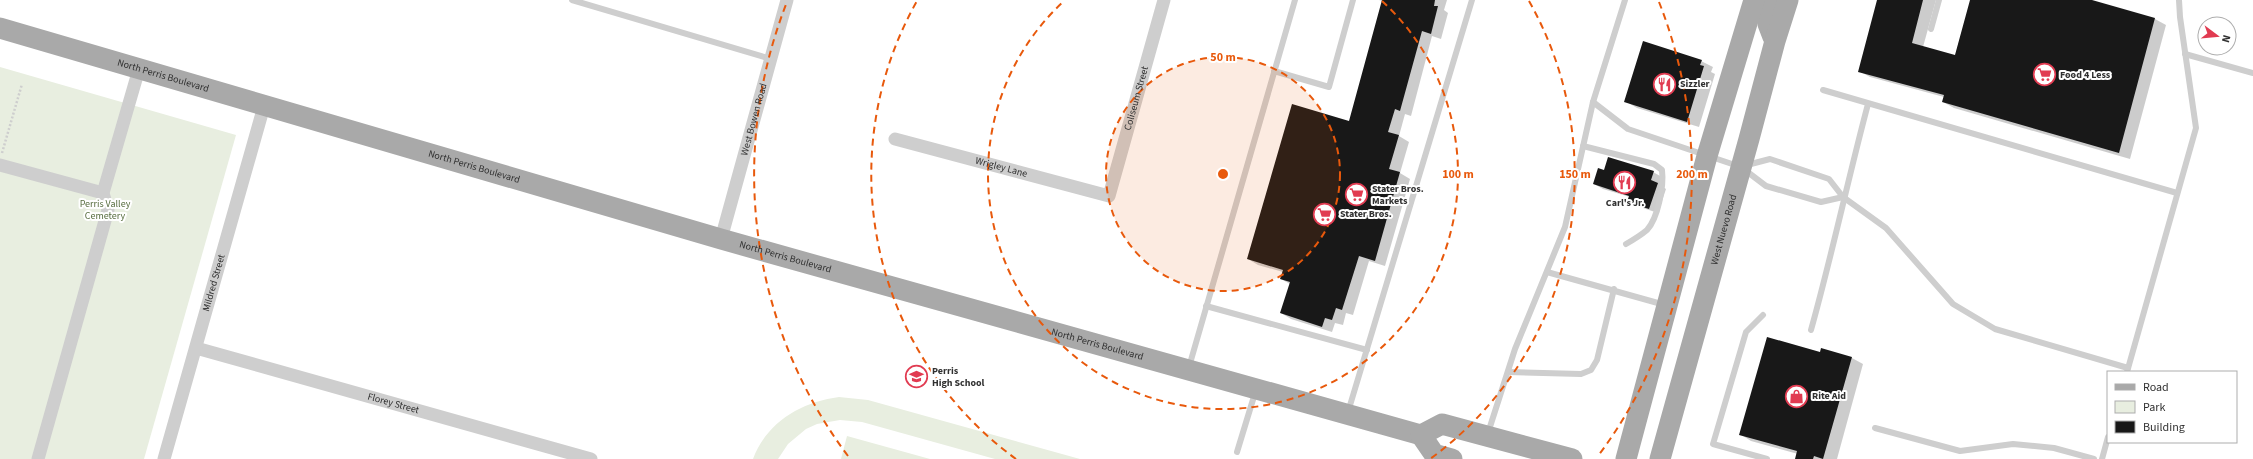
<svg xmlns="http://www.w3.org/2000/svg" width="2253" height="459" viewBox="0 0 2253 459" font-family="'Source Sans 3',sans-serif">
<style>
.green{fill:#e8eee0}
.shadow{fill:#0003}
.building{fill:#181818}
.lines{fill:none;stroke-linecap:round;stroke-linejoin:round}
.path{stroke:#cecece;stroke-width:2.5;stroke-dasharray:2 2;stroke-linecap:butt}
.service{stroke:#cecece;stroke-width:6}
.minor{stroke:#cecece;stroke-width:13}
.primary{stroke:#a9a9a9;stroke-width:21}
.ring{fill:none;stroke:#e8590c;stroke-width:2;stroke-dasharray:7 5}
.labels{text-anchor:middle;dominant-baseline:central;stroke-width:4;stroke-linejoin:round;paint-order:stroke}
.poi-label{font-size:10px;font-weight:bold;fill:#313131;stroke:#fff;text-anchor:start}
.street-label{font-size:10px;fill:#313131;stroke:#fff}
.park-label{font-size:10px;fill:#576d3f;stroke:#fff}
.centre{fill:#e8590c;stroke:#fff;stroke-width:2}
.ring-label{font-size:12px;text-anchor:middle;font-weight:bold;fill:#e8590c;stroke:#fff;stroke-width:4;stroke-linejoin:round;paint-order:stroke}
</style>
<rect width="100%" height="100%" fill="#fff"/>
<!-- green -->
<g class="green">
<path d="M 0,67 L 236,135 L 144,459 L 0,459 Z"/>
<path d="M 839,397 L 868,400 L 1080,459 L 995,459 L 862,422 L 840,420 L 817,424 L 806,429 L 788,444 L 778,459 L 753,459 C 767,422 801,402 839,397 Z"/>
<path d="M 847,436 L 930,459 L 841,459 Z"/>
</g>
<!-- shadow -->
<g class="shadow">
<path d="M 1379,0 L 1447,0 L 1444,10 L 1448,13 L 1441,39 L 1432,36 L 1411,116 L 1405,114 L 1399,136 L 1409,142 L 1400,173 L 1410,179 L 1385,266 L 1369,261 L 1353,315 L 1346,313 L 1343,325 L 1335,323 L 1332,332 L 1291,319 L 1281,313 L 1290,284 L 1281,279 L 1283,272 L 1258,265 L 1248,259 L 1350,122 L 1383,1 Z"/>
<path d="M 1878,0 L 1936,0 L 1923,47 L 1955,56 L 1971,0 L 2088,0 L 2155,19 L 2166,25 L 2130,159 L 1954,108 L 1943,102 L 1944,97 L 1870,77 L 1859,71 Z"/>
<path d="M 1701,61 L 1713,67 L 1711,72 L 1715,74 L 1699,127 L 1637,108 L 1625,101 Z"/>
<path d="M 1604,171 L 1653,172 L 1662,177 L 1660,185 L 1666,189 L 1658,213 L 1637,206 L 1628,201 L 1630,197 L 1603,189 L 1594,184 Z"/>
<path d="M 1822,349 L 1852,358 L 1863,364 L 1837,459 L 1796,459 L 1798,454 L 1751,441 L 1740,434 L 1821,353 Z"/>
</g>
<!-- building -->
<g class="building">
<path d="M 1382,0 L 1435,0 L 1434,6 L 1438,6 L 1431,34 L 1422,31 L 1400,111 L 1395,109 L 1388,132 L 1399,135 L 1389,169 L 1400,172 L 1375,261 L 1359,256 L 1342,310 L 1336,308 L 1332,320 L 1325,318 L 1322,327 L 1280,313 L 1290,282 L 1280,279 L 1283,270 L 1247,259 L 1292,104 L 1349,121 Z"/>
<path d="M 1877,0 L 1923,0 L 1912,43 L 1955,55 L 1970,0 L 2092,0 L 2155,18 L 2119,153 L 1942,102 L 1944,95 L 1858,72 Z"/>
<path d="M 1643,41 L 1702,60 L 1700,65 L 1704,66 L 1687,122 L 1624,102 Z"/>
<path d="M 1608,157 L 1654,171 L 1651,180 L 1658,183 L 1649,209 L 1627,202 L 1629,196 L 1593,184 L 1598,168 L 1604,170 Z"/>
<path d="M 1767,337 L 1820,352 L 1821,348 L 1852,357 L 1823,459 L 1814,456 L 1813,459 L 1795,459 L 1797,451 L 1739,435 Z"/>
</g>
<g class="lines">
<!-- path -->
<path class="path" d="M 2,153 L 22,84"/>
<!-- service -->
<g class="service">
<path d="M 572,0 L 771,59"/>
<path d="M 1931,29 L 1939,0"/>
<path d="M 2185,54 L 2253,73"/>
<path d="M 1274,71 L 1329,87 L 1353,0"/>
<path d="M 1823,90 L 2177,193"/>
<path d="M 1593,102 L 1628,129 L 1741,167 L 1766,186 L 1821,202 L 1843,197"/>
<path d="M 1583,146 L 1654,164 L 1662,170 C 1664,186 1658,218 1647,230 C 1641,235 1633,240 1626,244"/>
<path d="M 1747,165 L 1770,159 L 1829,179 L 1843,197 L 1886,228 L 1953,304 L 1995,329 L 2128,368"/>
<path d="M 1547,272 L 1665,305"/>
<path d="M 1206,306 L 1367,350"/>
<path d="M 1763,315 L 1746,332 L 1713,444 L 1767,459"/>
<path d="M 1811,330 C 1832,255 1848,179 1868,104"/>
<path d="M 1189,367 L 1295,0"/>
<path d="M 1508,372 L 1581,374 L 1591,370 L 1597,360 L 1614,289"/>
<path d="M 2127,372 L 2196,128 L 2180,17 L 2179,0"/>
<path d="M 1348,412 L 1472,0"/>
<path d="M 1875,428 L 1960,451 L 2013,444 L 2054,448 L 2094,459"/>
<path d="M 1488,433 L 1515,349 L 1565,227 L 1593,102 L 1625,0"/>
<path d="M 1237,452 L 1255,393"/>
<path d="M 2102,459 L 2108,437"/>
</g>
<!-- minor -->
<g class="minor">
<path id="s1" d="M 895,139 L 1109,196 L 1164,0"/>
<path d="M 0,165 L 103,193"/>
<path id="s2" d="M 721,239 L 787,0"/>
<path id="s3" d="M 196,348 L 591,459"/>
<path d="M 38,459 L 108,210 L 103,193 L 139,69"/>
<path id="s4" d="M 164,459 L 264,106"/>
</g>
<!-- primary -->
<g class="primary">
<path d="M 1771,0 L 1768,24 L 1773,37"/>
<path id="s5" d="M 0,28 L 721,239 L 1421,435 L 1442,424 L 1572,459"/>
<path d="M 1421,435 L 1434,454 L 1452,459"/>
<path d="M 1626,459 L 1707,156 L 1754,0"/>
<path id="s6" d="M 1660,459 L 1749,139 L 1775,41 L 1788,0"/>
</g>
</g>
<!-- distance rings -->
<circle cx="1223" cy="174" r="117" fill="#e8590c" fill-opacity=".12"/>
<g class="ring">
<circle cx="1223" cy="174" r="117"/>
<path d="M1382 1A235 235 0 1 1 1064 1"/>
<path d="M1016 459A352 352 0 0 1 917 1M1529 1A352 352 0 0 1 1430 459"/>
<path d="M848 456A469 469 0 0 1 787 2M1659 2A469 469 0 0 1 1598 456"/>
</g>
<!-- icons -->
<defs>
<symbol id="supermarket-ring" viewBox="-11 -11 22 22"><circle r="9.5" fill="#fff" stroke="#e13b51" stroke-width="1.5"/><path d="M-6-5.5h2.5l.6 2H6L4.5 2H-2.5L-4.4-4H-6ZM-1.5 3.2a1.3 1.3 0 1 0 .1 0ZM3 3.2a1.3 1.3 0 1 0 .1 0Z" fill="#e13b51"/></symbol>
<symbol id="restaurant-ring" viewBox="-11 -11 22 22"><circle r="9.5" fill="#fff" stroke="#e13b51" stroke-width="1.5"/><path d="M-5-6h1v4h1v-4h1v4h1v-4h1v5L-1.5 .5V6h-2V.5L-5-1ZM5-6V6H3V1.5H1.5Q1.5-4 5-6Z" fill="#e13b51"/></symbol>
<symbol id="school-ring" viewBox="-11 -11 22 22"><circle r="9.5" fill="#fff" stroke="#e13b51" stroke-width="1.5"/><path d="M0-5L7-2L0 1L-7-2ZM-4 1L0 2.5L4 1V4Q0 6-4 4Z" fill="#e13b51"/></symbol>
<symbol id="shop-ring" viewBox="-11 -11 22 22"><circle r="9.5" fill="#fff" stroke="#e13b51" stroke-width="1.5"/><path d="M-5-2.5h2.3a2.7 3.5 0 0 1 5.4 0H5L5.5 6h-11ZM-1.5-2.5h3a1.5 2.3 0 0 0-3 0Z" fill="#e13b51"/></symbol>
</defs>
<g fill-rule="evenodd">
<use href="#supermarket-ring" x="2032" y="62" width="25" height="25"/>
<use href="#restaurant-ring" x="1652" y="72" width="25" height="25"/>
<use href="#restaurant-ring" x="1612" y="170" width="25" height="25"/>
<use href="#supermarket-ring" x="1344" y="182" width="25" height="25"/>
<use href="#supermarket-ring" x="1312" y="202" width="25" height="25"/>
<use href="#school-ring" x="904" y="364" width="25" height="25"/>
<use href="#shop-ring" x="1784" y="384" width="25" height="25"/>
</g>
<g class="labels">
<!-- poi labels -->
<g class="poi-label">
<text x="2060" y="75">Food 4 Less</text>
<text x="1680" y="84">Sizzler</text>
<text x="1372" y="189">Stater Bros.<tspan x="1372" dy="12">Markets</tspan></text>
<text x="1625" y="203" text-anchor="middle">Carl's Jr.</text>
<text x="1340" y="214">Stater Bros.</text>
<text x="932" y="371">Perris<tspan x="932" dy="12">High School</tspan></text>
<text x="1812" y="396">Rite Aid</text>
</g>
<!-- street labels -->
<g class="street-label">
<text stroke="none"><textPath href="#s5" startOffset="170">North Perris Boulevard</textPath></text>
<text stroke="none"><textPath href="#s1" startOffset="323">Coliseum Street</textPath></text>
<text stroke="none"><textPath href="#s2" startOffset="124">West Bowen Road</textPath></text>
<text stroke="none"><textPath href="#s5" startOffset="494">North Perris Boulevard</textPath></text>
<text stroke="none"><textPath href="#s1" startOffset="110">Wrigley Lane</textPath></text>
<text stroke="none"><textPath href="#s6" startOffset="238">West Nuevo Road</textPath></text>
<text stroke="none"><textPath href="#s5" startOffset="818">North Perris Boulevard</textPath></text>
<text stroke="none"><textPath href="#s4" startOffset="183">Mildred Street</textPath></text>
<text stroke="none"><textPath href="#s5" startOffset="1142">North Perris Boulevard</textPath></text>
<text stroke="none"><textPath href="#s3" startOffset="205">Florey Street</textPath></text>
</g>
<!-- park labels -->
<g class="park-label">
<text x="105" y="204">Perris Valley<tspan x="105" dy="12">Cemetery</tspan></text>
</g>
</g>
<circle cx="1223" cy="174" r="6" class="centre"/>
<g class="ring-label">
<text x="1223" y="61">50 m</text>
<text x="1458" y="178">100 m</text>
<text x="1575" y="178">150 m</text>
<text x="1692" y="178">200 m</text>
</g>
<!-- legend -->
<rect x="2107" y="371" width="130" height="72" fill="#ffffff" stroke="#adadad"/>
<rect x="2115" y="384" width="20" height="6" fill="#a9a9a9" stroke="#adadad"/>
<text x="2143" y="391" font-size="12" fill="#313131">Road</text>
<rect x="2115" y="401" width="20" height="12" fill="#e8eee0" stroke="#adadad"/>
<text x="2143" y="411" font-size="12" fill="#313131">Park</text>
<rect x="2115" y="421" width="20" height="12" fill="#181818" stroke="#adadad"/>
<text x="2143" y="431" font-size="12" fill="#313131">Building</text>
<!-- north arrow -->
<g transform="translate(2217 36) rotate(106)"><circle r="19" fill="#ffffff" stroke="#adadad"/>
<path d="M0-3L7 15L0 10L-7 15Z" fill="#e13b51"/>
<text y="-6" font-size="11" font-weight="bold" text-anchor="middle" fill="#313131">N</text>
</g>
</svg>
